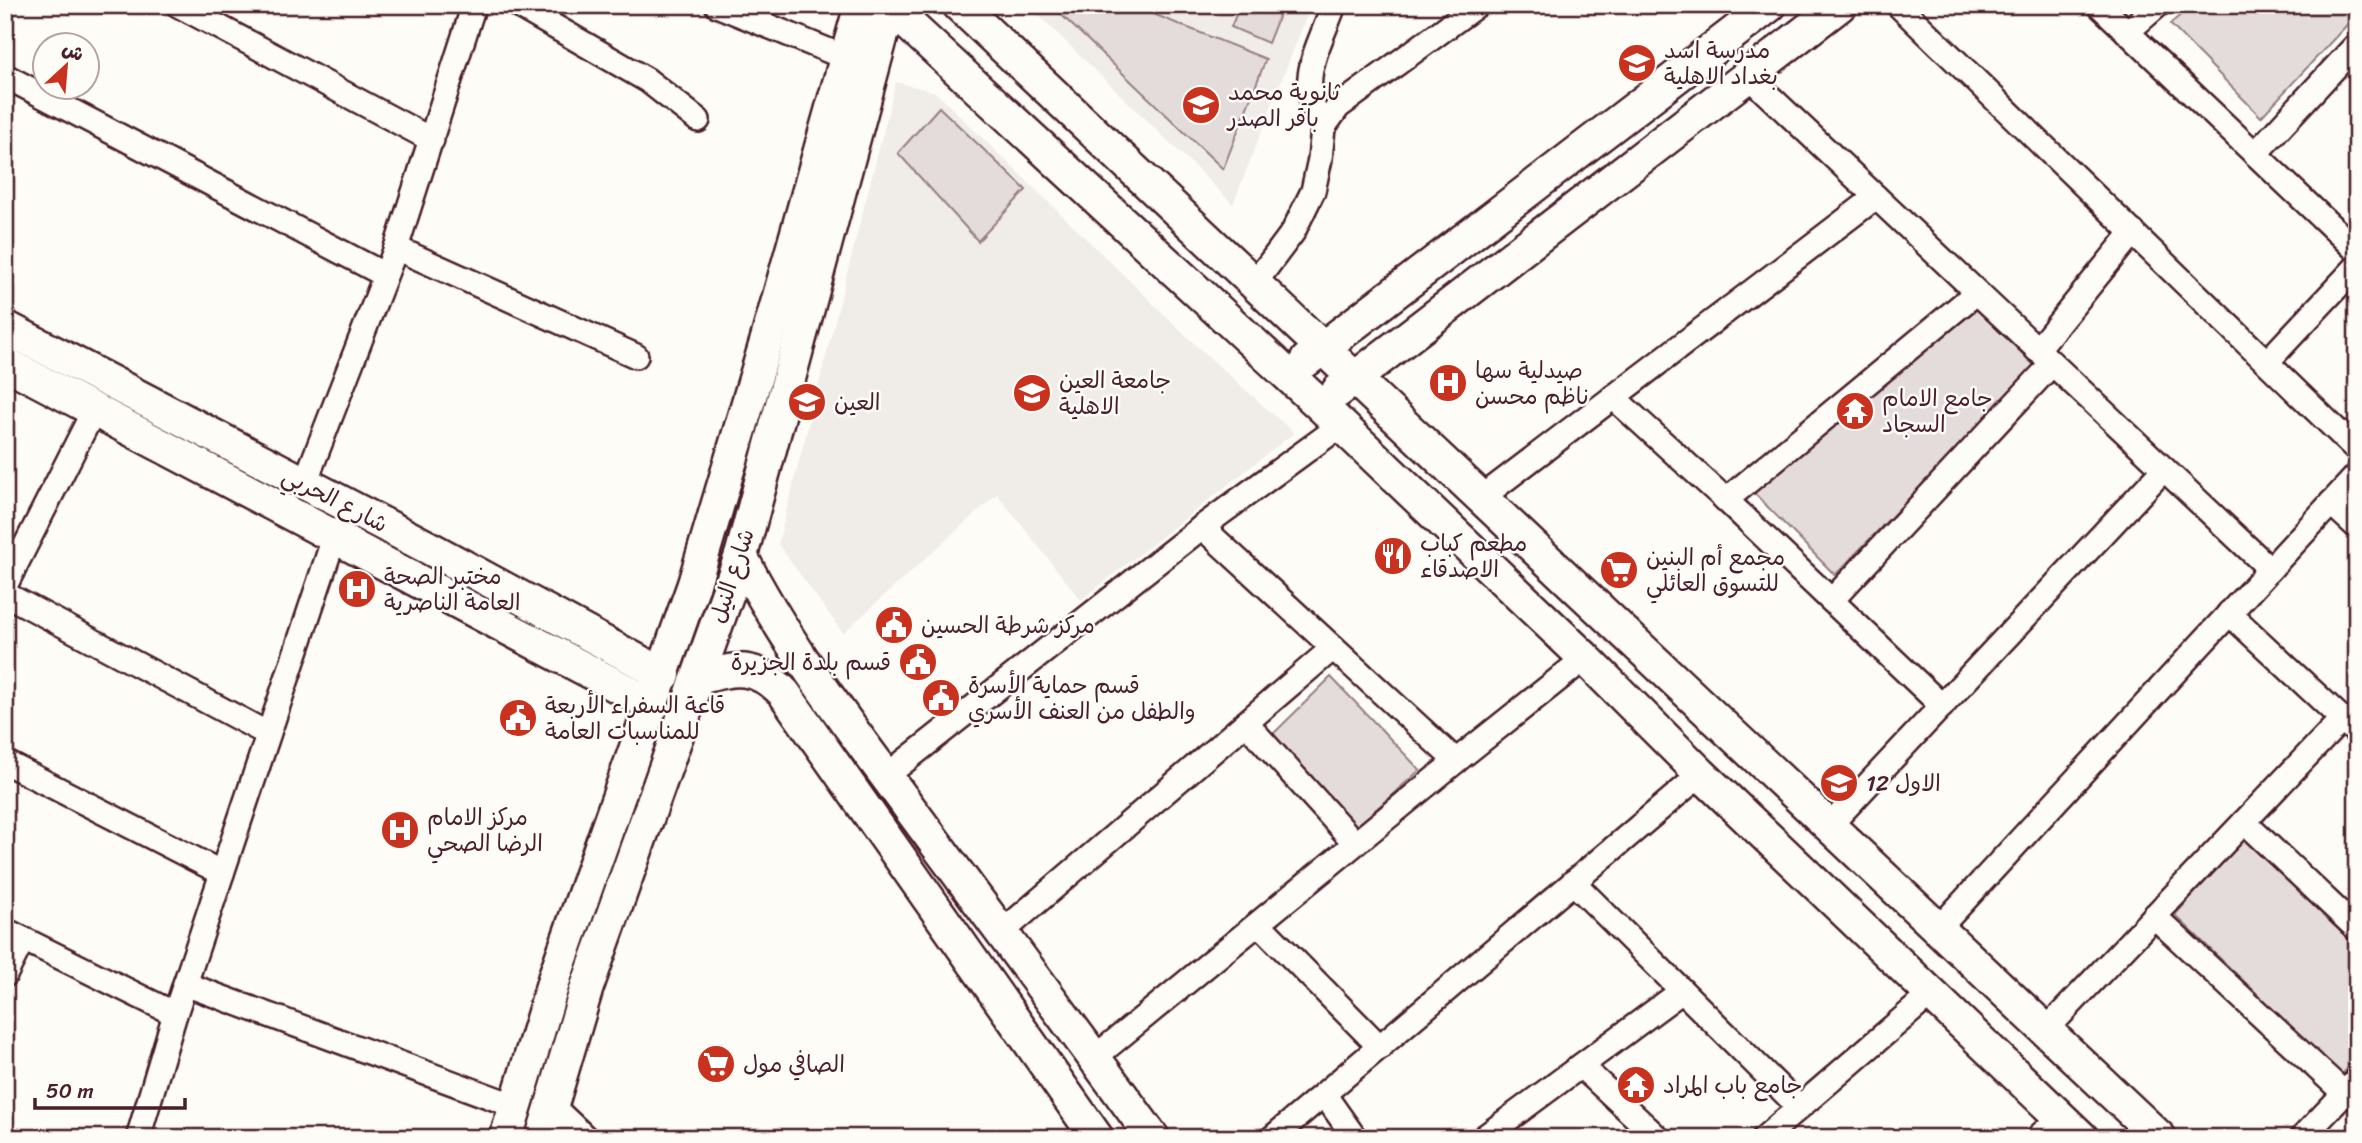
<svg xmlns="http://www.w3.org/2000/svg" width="2362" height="1143" viewBox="0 0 2362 1143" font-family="Sriracha,'Playpen Sans Arabic',sans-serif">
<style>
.built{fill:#f0ece8}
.green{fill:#e3dcda;stroke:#967e82;stroke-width:2}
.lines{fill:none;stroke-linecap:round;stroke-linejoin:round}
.street-casing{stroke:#4a1f2b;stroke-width:28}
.secondary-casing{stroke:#4a1f2b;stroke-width:37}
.street{stroke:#fdfcf7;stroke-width:23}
.secondary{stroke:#fdfcf7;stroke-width:32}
.labels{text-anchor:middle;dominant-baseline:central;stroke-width:5;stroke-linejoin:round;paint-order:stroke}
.poi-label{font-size:23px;fill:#4a1f2b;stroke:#fdfcf7;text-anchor:start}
.street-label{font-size:23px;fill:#4a1f2b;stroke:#fdfcf7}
</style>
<rect width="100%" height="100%" fill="#fdfcf7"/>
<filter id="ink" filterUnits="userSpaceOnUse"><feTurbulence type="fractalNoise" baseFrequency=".0143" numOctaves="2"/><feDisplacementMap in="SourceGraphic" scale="14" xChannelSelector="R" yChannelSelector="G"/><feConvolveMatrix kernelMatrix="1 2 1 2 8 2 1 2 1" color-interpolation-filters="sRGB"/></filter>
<g filter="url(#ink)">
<!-- built -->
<g class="built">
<path d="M 1028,5 L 1311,5 L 1233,204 Z"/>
<path d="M 896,82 L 935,92 L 1203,352 L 1294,433 L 1081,600 L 997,494 L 843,633 L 778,544 Z"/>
</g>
<!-- green -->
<g class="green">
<path d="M 1051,5 L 1131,5 L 1266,59 L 1223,169 Z"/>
<path d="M 1240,5 L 1283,5 L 1268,43 L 1231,27 Z"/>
<path d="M 2192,5 L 2357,5 L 2357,14 L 2261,117 L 2170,24 Z"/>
<path d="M 939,107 L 1026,190 L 978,241 L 898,153 Z"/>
<path d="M 1977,309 L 2036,367 L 1835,575 L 1753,492 Z"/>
<path d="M 1331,677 L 1420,770 L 1354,829 L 1270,737 Z"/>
<path d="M 2243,838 L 2357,947 L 2357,1059 L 2341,1075 L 2175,915 Z"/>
</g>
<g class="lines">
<defs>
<g id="street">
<path d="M 178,5 L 432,140"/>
<path d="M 517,5 L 647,80 L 698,120"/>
<path d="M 717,5 L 844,57"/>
<path d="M 1898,5 L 2357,450"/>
<path d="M 2099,5 L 2357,251"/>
<path d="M 2127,32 L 2158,5"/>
<path d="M 5,76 L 385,275"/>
<path d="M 1748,76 L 2270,569"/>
<path d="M 1323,128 C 1295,81 1317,52 1334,5"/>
<path d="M 2255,154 L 2357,44"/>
<path d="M 396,248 L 636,356"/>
<path d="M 1254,284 L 1293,232 L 1313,191 L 1320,159 L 1323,128 L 1338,107 L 1477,5"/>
<path d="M 2037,350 L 2133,232"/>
<path d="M 2267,362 L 2357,266"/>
<path d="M 1613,397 L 1726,500 L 1942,706"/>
<path d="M 304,485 L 396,248 L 474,5"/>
<path d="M 1481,498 L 1876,197"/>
<path d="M 1726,500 L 1976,293"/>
<path d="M 2331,503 L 2357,527"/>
<path d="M 1202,527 L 1456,761"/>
<path d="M 5,586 L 94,410"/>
<path d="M 5,594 L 268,734"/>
<path d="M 1832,600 L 2052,364"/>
<path d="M 2229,613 L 2357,733"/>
<path d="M 1246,723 L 1355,843"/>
<path d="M 5,762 L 222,873"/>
<path d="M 886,776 L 1202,527 L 1340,426"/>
<path d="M 2244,822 L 2357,929"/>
<path d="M 1829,826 L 2164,469"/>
<path d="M 1573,882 L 1799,1107"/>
<path d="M 2154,916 L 2344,1093"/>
<path d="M 1259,924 L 1380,1047"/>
<path d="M 1938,929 L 2357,475"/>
<path d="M 5,930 L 175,1014"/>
<path d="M 1001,933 L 1333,648"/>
<path d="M 5,975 L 23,939"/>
<path d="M 185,984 L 515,1106"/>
<path d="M 2046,1030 L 2342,719"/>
<path d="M 1094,1058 L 1456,761 L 1585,658"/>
<path d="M 1581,1066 L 1658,1138"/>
<path d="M 1324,1094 L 1355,1138"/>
<path d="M 551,1105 L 586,1138"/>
<path d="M 138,1138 L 175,1014 L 334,538"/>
<path d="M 1272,1138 L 1701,774"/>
<path d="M 1483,1138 L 1682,991"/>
<path d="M 1764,1138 L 1931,994"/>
<path d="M 2037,1138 L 2061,1117"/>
<path d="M 2302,1138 L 2357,1080"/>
</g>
<g id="secondary">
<path d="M 959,5 L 2160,1138"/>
<path d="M 890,7 L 1319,404 L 1585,658 L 1701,774 L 2082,1138"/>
<path d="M 5,327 L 433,550 L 664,675"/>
<path d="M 1307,360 L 1770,5"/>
<path d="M 5,363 L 653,705"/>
<path d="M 1338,391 L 1840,5"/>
<path d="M 741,556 C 786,645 849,725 908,806 C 990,917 1072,1027 1153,1138"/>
<path d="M 698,678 C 735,668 755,663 784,693 L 1097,1138"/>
<path d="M 506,1138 L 556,973 L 694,584 L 767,339 L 861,5"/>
<path d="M 542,1138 L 587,987 L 741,556 L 890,5"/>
</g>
</defs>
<!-- street casing -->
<use href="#street" class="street-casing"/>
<!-- secondary casing -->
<use href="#secondary" class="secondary-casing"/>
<!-- street -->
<use href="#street" class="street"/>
<!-- secondary -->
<use href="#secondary" class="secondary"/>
</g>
</g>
<!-- icons -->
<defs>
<symbol id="school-disc" viewBox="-11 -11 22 22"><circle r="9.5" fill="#c8321e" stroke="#fdfcf7"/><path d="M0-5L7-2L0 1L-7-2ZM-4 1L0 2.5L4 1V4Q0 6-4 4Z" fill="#fff"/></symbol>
<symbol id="hospital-disc" viewBox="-11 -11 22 22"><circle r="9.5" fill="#c8321e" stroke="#fdfcf7"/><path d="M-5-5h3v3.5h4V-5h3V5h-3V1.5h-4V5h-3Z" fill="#fff"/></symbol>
<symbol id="university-disc" viewBox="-11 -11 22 22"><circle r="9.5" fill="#c8321e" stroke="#fdfcf7"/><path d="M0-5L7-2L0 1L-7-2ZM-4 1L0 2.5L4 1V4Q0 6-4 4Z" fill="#fff"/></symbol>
<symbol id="temple-disc" viewBox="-11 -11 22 22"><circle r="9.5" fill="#c8321e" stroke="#fdfcf7"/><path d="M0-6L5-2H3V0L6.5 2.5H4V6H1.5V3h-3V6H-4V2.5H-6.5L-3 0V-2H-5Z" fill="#fff"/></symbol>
<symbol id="restaurant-disc" viewBox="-11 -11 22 22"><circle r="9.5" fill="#c8321e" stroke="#fdfcf7"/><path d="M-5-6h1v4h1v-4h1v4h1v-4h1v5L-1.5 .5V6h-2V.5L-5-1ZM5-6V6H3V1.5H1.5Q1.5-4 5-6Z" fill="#fff"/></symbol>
<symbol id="supermarket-disc" viewBox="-11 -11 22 22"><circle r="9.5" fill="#c8321e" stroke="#fdfcf7"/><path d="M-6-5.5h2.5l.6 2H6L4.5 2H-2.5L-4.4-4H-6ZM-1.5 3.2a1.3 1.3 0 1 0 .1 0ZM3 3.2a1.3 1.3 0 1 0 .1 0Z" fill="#fff"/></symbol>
<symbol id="civic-disc" viewBox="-11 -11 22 22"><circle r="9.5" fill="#c8321e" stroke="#fdfcf7"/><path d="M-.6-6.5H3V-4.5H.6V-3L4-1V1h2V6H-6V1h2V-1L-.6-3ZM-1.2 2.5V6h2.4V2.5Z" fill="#fff"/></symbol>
</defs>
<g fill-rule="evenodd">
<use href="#school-disc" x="1615" y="41" width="44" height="44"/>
<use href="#school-disc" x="1179" y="83" width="44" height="44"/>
<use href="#hospital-disc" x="1426" y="361" width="44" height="44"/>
<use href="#university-disc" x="1010" y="371" width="44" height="44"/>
<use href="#university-disc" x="785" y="380" width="44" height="44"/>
<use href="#temple-disc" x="1833" y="389" width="44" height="44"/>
<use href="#restaurant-disc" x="1371" y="534" width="44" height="44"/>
<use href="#supermarket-disc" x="1597" y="548" width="44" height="44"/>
<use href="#hospital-disc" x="335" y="567" width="44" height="44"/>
<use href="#civic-disc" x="872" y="603" width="44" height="44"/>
<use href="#civic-disc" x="896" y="640" width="44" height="44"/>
<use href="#civic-disc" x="919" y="676" width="44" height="44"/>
<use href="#civic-disc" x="496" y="696" width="44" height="44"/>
<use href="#school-disc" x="1817" y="761" width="44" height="44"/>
<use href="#hospital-disc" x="378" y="808" width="44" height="44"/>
<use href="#supermarket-disc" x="694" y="1042" width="44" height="44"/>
<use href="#temple-disc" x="1614" y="1063" width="44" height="44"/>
</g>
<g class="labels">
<!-- poi labels -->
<g class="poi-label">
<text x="1664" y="50">مدرسة اسد<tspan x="1664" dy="26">بغداد الاهلية</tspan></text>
<text x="1228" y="92">ثانوية محمد<tspan x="1228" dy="26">باقر الصدر</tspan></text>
<text x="1475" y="370">صيدلية سها<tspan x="1475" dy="26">ناظم محسن</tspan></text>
<text x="1059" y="380">جامعة العين<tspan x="1059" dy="26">الاهلية</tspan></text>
<text x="1882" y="398">جامع الامام<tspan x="1882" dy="26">السجاد</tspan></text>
<text x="834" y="402">العين</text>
<text x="1420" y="543">مطعم كباب<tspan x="1420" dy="26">الاصدقاء</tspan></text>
<text x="1646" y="557">مجمع أم البنين<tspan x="1646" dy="26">للتسوق العائلي</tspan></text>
<text x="384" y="576">مختبر الصحة<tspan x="384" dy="26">العامة الناصرية</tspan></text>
<text x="921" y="625">مركز شرطة الحسين</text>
<text x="891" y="662" text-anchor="end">قسم بلدة الجزيرة</text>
<text x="968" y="685">قسم حماية الأسرة<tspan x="968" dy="26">والطفل من العنف الأسري</tspan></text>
<text x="545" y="705">قاعة السفراء الأربعة<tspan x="545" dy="26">للمناسبات العامة</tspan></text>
<text x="1866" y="783">الاول 12</text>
<text x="427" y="817">مركز الامام<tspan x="427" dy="26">الرضا الصحي</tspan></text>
<text x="743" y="1064">الصافي مول</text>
<text x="1663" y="1085">جامع باب المراد</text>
</g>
<!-- street labels -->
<g class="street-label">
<text transform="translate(335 500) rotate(27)">شارع الحربي</text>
<text transform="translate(732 576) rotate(-72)">شارع النيل</text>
</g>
</g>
<!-- margin -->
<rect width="2362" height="1143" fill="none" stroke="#fdfcf7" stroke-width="28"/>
<rect x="14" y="14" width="2334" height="1115" fill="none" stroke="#4a1f2b" stroke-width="2.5" filter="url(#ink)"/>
<!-- north arrow -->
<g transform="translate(66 66) rotate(26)"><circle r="33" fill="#fdfcf7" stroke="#b5a4a5" stroke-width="2"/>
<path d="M0-5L12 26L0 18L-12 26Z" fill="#c8321e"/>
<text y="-10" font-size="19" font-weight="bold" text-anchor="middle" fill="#4a1f2b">ش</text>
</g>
<!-- scale -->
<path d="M35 1098v10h150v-10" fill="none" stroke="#4a1f2b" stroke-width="3.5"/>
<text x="46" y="1098" font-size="21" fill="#4a1f2b" stroke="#fdfcf7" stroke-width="5" paint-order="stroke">50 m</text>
</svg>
